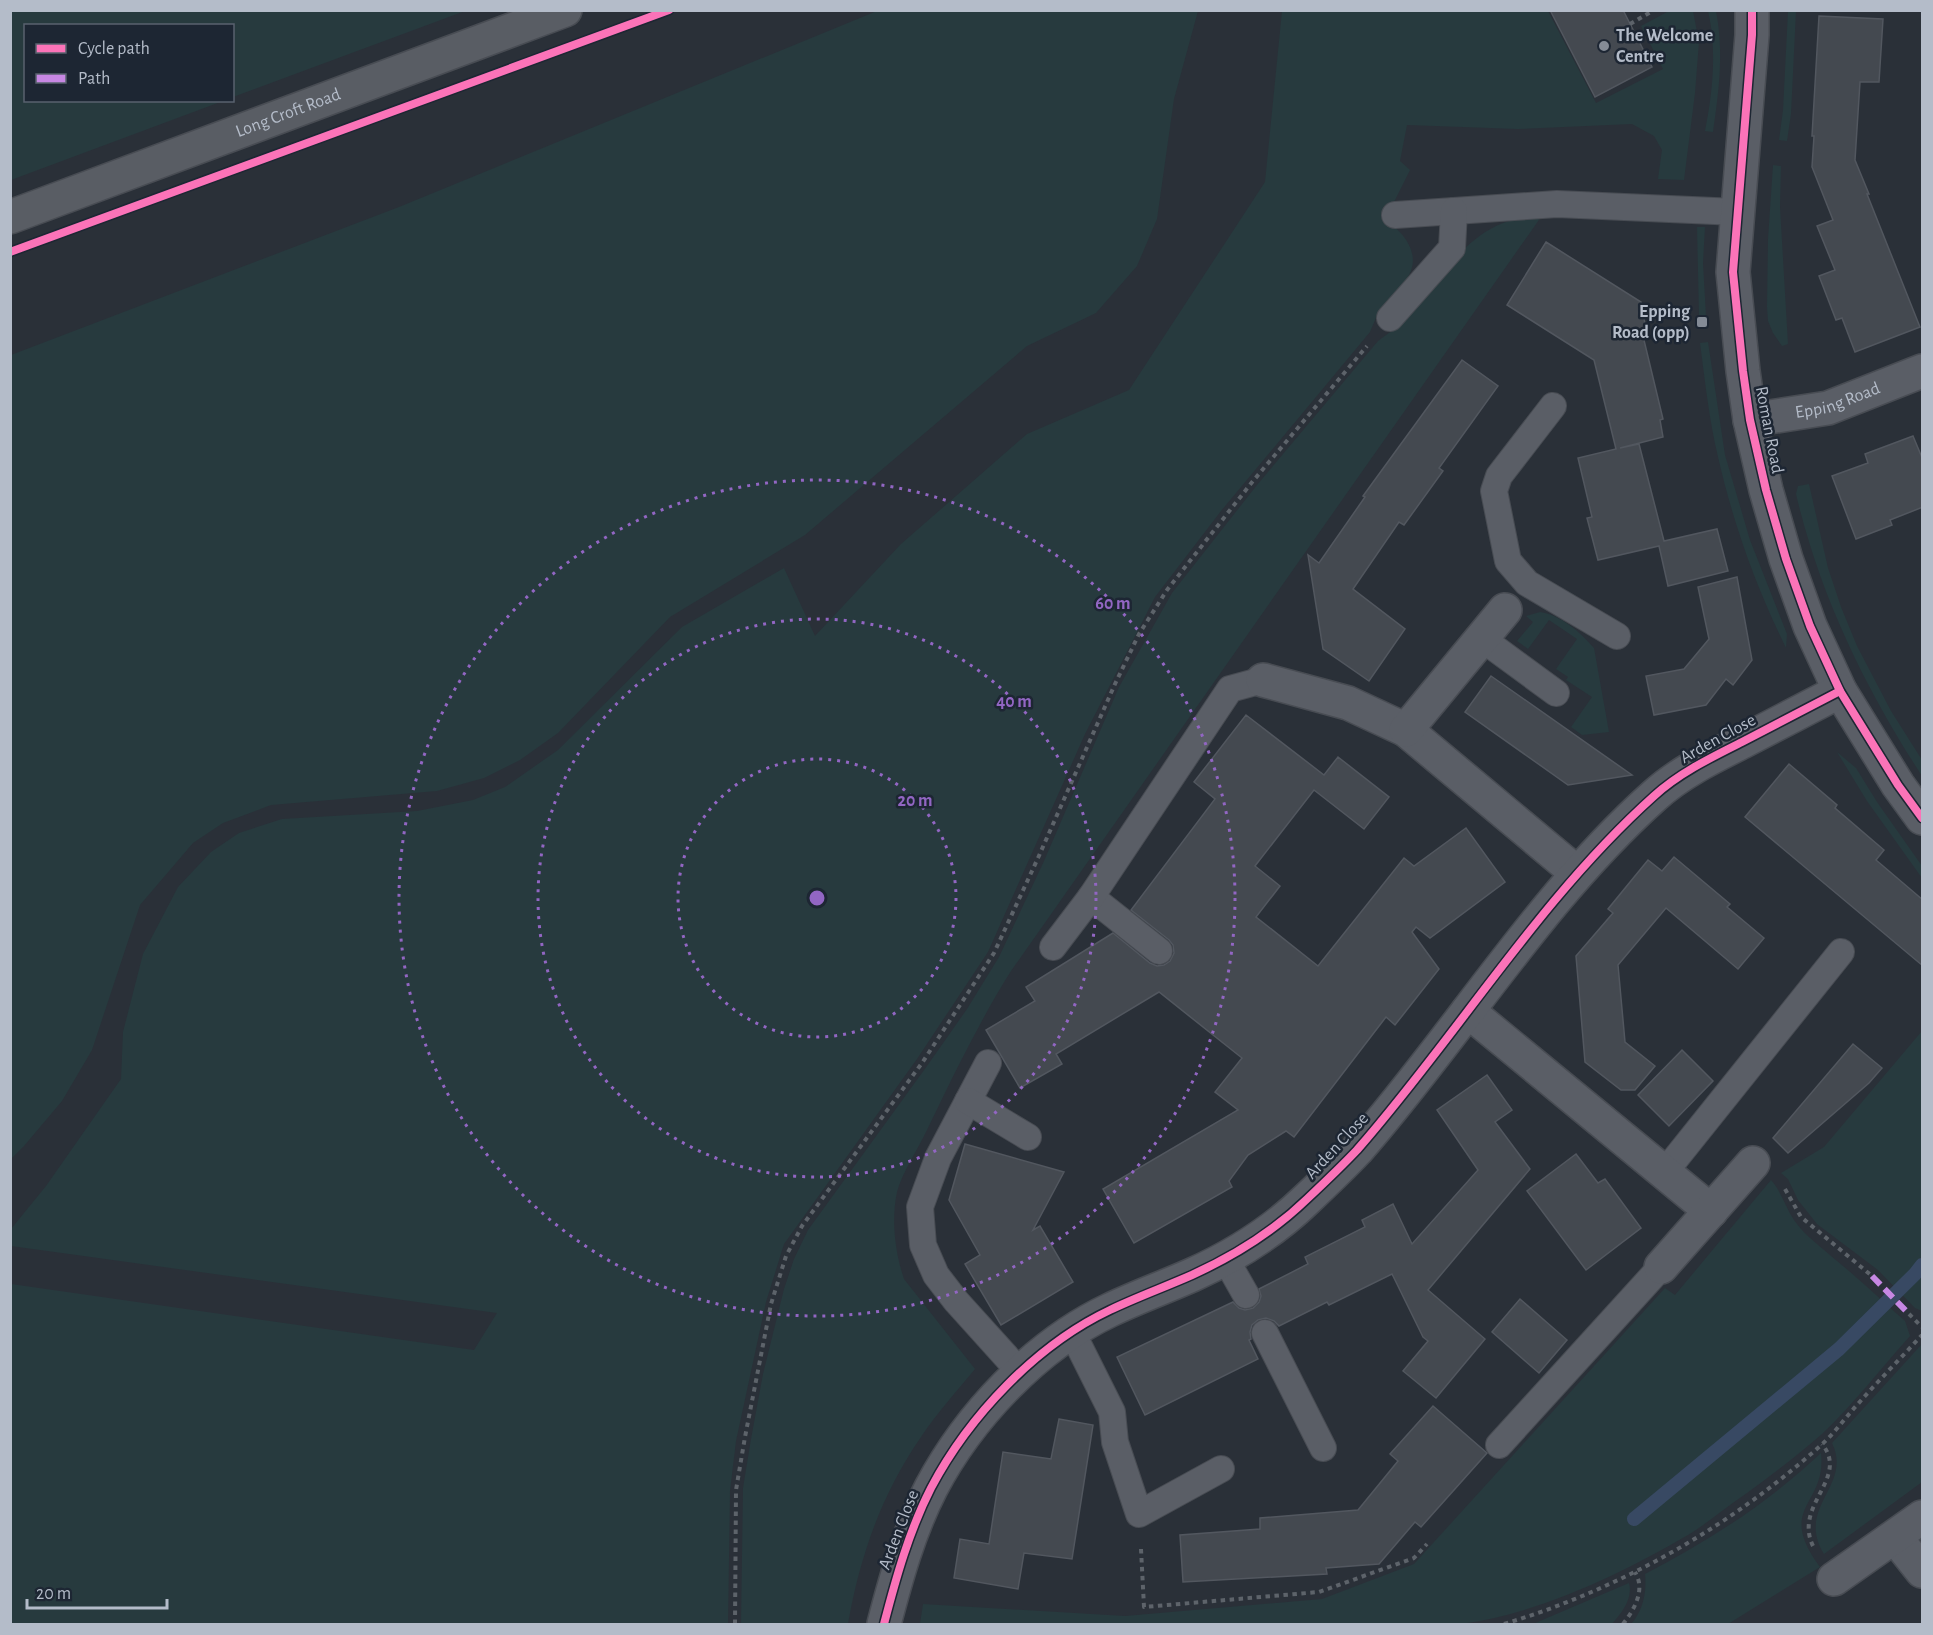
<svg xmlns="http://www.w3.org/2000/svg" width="1933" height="1635" viewBox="0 0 1933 1635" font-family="'Alegreya Sans',sans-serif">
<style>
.green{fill:#273a3e}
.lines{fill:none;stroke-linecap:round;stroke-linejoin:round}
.stream{stroke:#384963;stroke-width:14}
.building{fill:#444950;stroke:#52575f;stroke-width:1.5}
.lane-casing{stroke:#484c53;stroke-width:28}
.street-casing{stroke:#484c53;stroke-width:36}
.secondary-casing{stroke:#484c53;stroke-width:36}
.path{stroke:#5d636a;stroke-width:4;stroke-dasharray:4.5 4.5;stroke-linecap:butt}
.lane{stroke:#5a5e66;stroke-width:26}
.street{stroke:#5a5e66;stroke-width:33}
.secondary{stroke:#595d64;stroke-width:33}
.quiet{stroke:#c787e3;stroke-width:6;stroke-dasharray:12 6;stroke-linecap:butt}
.cycleway-casing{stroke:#1d2633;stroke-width:11}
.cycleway{stroke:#fb73b8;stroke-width:8}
.ring{fill:none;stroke:#9266c3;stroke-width:3;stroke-dasharray:3 6}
.poi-dot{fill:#848b96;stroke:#1d2633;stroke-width:2}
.labels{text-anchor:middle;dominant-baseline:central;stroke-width:5;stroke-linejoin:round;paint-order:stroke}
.poi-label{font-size:18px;font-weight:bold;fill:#b4bcc9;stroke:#1d2633;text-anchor:start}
.street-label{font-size:18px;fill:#b4bcc9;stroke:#1d2633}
.centre{fill:#9266c3;stroke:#1d2633;stroke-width:3}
.ring-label{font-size:18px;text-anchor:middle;font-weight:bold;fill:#9266c3;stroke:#1d2633;stroke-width:5;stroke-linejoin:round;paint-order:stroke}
</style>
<rect width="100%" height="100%" fill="#2a3038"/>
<!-- green -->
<g class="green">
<path d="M 10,11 L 11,10 L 465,11 L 233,97 L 232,26 L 26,26 L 26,100 L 223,101 L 11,180 Z"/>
<path d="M 877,11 L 1198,11 L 1174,99 L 1157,219 L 1137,266 L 1096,313 L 1027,346 L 805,535 L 670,617 L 558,733 L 520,760 L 484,778 L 437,791 L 271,805 L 223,823 L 193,843 L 140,905 L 92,1050 L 62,1101 L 24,1146 L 11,1159 L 11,355 L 399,207 Z"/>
<path d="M 1282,11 L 1548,11 L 1596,103 L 1663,69 L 1641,26 L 1669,11 L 1693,11 L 1699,42 L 1695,93 L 1684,180 L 1658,179 L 1662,150 L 1654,136 L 1632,124 L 1518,129 L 1407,125 L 1400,161 L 1410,170 L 1385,220 C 1403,231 1421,253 1409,275 C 1402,288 1387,298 1379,311 C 1376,317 1373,325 1370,332 L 1221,511 L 1155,597 L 1085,734 L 988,952 L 917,1059 L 784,1244 L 766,1302 L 736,1441 L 730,1491 L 728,1624 L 11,1624 L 11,1284 L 474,1350 L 497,1313 L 11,1246 L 11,1229 L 46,1186 L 121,1079 L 123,1032 L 143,954 L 178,887 L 211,852 L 239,833 L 282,819 L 417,811 L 473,800 L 505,787 L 558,750 L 682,627 L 784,568 L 815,636 L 901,544 L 1027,434 L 1129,390 L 1265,182 Z"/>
<path d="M 1708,11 L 1716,11 C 1724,52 1719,91 1713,132 L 1705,131 C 1713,92 1717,49 1708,11 Z"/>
<path d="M 1788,11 L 1796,11 L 1791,114 L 1787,141 L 1779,140 L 1783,110 Z"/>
<path d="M 1773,165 L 1781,166 L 1780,207 L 1788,344 L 1782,346 L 1773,333 L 1768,321 L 1767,307 L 1768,239 Z"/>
<path d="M 1541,217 L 1011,971 C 979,1022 953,1076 927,1130 C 918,1149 902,1173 897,1192 C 891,1220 895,1252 904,1279 L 975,1369 C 957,1391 937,1413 921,1437 C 881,1495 860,1556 848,1624 L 741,1624 L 743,1488 L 751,1439 L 763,1374 L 784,1289 L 794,1259 L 808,1230 L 927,1066 L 967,1009 L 999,957 L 1044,861 L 1119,687 L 1172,593 L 1257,485 L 1378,341 C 1384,336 1391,332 1397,327 C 1431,296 1453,247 1496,226 C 1510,219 1526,218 1541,217 Z"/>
<path d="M 1697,227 L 1705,227 L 1703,263 L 1706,316 L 1699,316 Z"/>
<path d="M 1708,342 L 1725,455 L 1750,540 L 1787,634 L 1786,648 C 1756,587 1733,523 1718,457 C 1709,419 1705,381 1700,343 Z"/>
<path d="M 1809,484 L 1828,568 L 1841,607 L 1857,646 L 1891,711 L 1922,760 L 1922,776 C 1865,688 1820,596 1796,494 L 1798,486 Z"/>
<path d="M 1540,612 C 1561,615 1580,632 1594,648 L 1609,732 L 1582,735 L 1571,727 L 1592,697 L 1566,680 L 1568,677 L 1556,669 L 1577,639 L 1549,620 L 1528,649 L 1517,641 L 1533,622 L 1526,616 Z"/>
<path d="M 1837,752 L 1856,768 L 1877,802 L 1922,866 L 1922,878 L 1867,801 Z"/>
<path d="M 1922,1031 L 1922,1311 L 1915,1308 L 1878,1270 L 1817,1224 L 1798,1200 L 1788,1179 L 1781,1173 L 1824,1147 Z"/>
<path d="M 1771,1180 C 1782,1192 1786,1210 1797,1224 C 1807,1237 1819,1245 1831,1256 C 1856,1276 1880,1299 1905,1321 L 1910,1336 C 1882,1367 1852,1406 1822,1434 C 1798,1455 1773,1474 1747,1493 C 1727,1506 1708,1523 1688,1535 C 1621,1574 1538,1614 1461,1624 L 920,1624 L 923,1604 L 1125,1616 L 1322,1599 L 1414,1564 L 1665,1288 L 1675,1295 Z"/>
<path d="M 1922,1344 L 1922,1482 L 1824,1554 C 1795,1507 1853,1486 1832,1443 Z"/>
<path d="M 1821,1453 C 1827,1506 1775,1506 1820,1567 L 1728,1624 L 1631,1624 C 1643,1611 1647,1592 1645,1574 C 1709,1541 1769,1502 1821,1453 Z"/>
<path d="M 1629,1583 C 1633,1599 1622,1612 1612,1624 L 1533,1624 Z"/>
</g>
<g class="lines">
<!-- stream -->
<path class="stream" d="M 1634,1519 L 1839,1349 L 1915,1274 L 1922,1265"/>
</g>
<!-- building -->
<g class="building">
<path d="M 1550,10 L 1623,10 L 1652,67 L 1595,97 Z"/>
<path d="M 1819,16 L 1883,19 L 1879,82 L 1860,82 L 1855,160 L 1869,194 L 1867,194 L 1920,327 L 1855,352 L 1842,318 L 1836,320 L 1819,276 L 1835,270 L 1817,226 L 1833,220 L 1812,167 L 1814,136 L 1812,136 Z"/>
<path d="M 1546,242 L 1641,302 L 1647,335 L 1643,336 L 1663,419 L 1660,420 L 1663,437 L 1620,448 L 1639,444 L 1664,541 L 1717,529 L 1728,571 L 1668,586 L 1659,546 L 1598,560 L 1587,518 L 1592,517 L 1578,458 L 1616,449 L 1594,360 L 1507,305 Z"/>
<path d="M 1462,360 L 1498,386 L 1439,468 L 1443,471 L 1404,525 L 1399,522 L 1353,589 L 1405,629 L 1369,681 L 1323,649 L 1308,555 L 1319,563 L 1365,497 L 1363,496 Z"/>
<path d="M 1913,436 L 1923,460 L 1923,507 L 1890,520 L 1892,525 L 1856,539 L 1832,476 L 1868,463 L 1865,454 Z"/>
<path d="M 1737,577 L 1752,660 L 1733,685 L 1726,679 L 1706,705 L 1654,715 L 1646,676 L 1684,669 L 1709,639 L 1698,587 Z"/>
<path d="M 1491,676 L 1632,775 L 1568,785 L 1465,712 Z"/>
<path d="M 1246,715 L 1324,775 L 1338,757 L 1389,797 L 1364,829 L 1314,790 L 1255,866 L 1280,886 L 1256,917 L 1318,966 L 1404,858 L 1414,866 L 1466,828 L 1505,882 L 1430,938 L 1416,927 L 1412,932 L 1439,969 L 1395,1025 L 1386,1017 L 1294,1137 L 1286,1131 L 1248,1155 L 1229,1181 L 1232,1187 L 1134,1243 L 1103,1189 L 1238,1110 L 1215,1092 L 1242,1058 L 1159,992 L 1056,1054 L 1062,1064 L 1020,1088 L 986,1030 L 1035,1001 L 1026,987 L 1113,933 L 1150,963 L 1157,966 L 1164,965 L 1170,961 L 1174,953 L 1173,945 L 1169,940 L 1131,910 L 1215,799 L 1194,782 Z"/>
<path d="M 1789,764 L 1837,805 L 1835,808 L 1884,850 L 1876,860 L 1923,900 L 1923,966 L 1745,817 Z"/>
<path d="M 1674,857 L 1730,904 L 1727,907 L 1764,938 L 1738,969 L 1666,908 L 1618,965 L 1625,1042 L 1655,1066 L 1635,1090 L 1621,1090 L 1585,1062 L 1576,956 L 1613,913 L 1608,909 L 1648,860 L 1662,871 Z"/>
<path d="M 1853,1044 L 1882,1068 L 1869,1083 L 1788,1153 L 1773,1138 Z"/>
<path d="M 1682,1050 L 1713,1081 L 1669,1126 L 1638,1095 Z"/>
<path d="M 1487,1075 L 1512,1110 L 1495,1122 L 1530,1169 L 1428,1290 L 1485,1339 L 1436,1398 L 1403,1371 L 1428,1341 L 1423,1337 L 1392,1274 L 1329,1305 L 1327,1302 L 1279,1326 L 1274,1321 L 1266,1318 L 1258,1320 L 1252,1325 L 1250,1332 L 1251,1339 L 1249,1340 L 1258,1359 L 1145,1415 L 1117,1357 L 1233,1302 L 1239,1308 L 1245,1310 L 1253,1308 L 1259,1302 L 1261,1296 L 1259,1289 L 1308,1264 L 1305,1257 L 1365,1227 L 1362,1220 L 1393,1204 L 1412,1244 L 1478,1170 L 1437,1110 Z"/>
<path d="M 965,1144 L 1064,1172 L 1033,1230 L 1040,1226 L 1073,1282 L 1001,1325 L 965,1264 L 980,1255 L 949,1200 Z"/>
<path d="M 1576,1154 L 1598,1183 L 1605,1179 L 1641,1228 L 1586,1270 L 1527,1191 Z"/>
<path d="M 1520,1299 L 1567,1340 L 1539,1373 L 1492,1332 Z"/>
<path d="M 1433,1406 L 1487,1453 L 1421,1527 L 1415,1522 L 1379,1564 L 1326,1568 L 1327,1574 L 1183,1582 L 1180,1535 L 1260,1529 L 1260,1518 L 1358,1510 L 1398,1461 L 1390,1454 Z"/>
<path d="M 1059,1419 L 1093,1425 L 1072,1559 L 1024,1553 L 1018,1589 L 954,1578 L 960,1539 L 989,1544 L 1003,1452 L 1051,1459 Z"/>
</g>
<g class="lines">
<defs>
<g id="lane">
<path d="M 1395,215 L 1557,204 L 1737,212"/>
<path d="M 1390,318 L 1452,248 L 1454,211"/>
<path d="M 1553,406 L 1499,476 L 1494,491 L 1508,561 L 1527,583 L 1617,636"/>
<path d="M 1481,638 L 1556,693"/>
<path d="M 1091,897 L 1159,951"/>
<path d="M 1053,947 L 1091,897 L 1230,689 L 1263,680"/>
<path d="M 988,1063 L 938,1158 L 920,1207 L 923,1245 L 936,1275 L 956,1301 L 1020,1372"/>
<path d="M 968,1101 L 1028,1137"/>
<path d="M 1664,1173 L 1841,952"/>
<path d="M 1225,1258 L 1246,1295"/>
<path d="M 1072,1332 L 1112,1412 L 1115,1442 L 1139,1514 L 1221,1469"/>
<path d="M 1265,1333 L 1323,1448"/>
<path d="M 1499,1445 L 1661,1267"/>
</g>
<g id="street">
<path d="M 1752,10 L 1752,35 L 1733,272 L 1743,371 L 1750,420 L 1766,490 L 1786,559 L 1810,626 L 1840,691 L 1898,785 L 1922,818"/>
<path id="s1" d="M 1750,420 L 1828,408 L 1922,371"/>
<path d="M 1263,680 L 1348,703 L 1406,730 L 1577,873"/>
<path d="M 1406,730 L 1505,610"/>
<path d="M 1468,1011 L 1711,1211"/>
<path d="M 1661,1267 L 1753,1163"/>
<path d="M 1895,1537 L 1922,1571"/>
<path d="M 1834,1579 L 1922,1517"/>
<path d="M 884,1624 C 896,1578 909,1531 931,1488 C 969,1416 1036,1345 1110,1310 C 1137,1297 1165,1287 1192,1275 C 1234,1256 1275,1230 1307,1199 C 1324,1183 1341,1167 1357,1150 C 1458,1035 1539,899 1654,796 C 1679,773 1712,757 1742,742 C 1775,725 1807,708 1840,691"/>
</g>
<g id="secondary">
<path id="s2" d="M 10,217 L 565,10"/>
</g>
</defs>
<!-- lane casing -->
<use href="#lane" class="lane-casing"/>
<!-- street casing -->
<use href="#street" class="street-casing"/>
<!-- secondary casing -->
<use href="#secondary" class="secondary-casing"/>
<!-- path -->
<g class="path">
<path d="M 1630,24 L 1654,10"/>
<path d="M 1785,1189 L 1801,1217 L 1872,1276"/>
<path d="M 1909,1314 L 1922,1327"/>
<path d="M 1813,1546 C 1793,1505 1850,1478 1822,1444"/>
<path d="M 1141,1549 L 1144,1607 L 1319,1592 L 1414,1558 L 1427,1544"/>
<path d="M 735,1624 L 736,1490 L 745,1437 L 771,1304 L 786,1256 L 802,1226 L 922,1063 L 994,953 L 1038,858 L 1115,684 L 1139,634 L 1167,590 L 1253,481 L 1367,346"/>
<path d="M 1504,1624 C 1620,1589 1730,1527 1820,1446 C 1834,1434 1845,1418 1857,1405 C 1878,1381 1901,1358 1922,1335"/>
<path d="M 1623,1624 C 1634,1610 1646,1590 1635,1572"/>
</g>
<!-- lane -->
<use href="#lane" class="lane"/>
<!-- street -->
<use href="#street" class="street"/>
<!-- secondary -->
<use href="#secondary" class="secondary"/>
<!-- quiet -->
<path class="quiet" d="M 1872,1276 L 1909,1314"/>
<defs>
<g id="cycleway">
<path d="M 1752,10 L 1752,35 L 1733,272 L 1743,371 L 1750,420 L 1766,490 L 1786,559 L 1810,626 L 1840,691 L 1898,785 L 1922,818"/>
<path d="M 10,252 L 669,10"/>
<path d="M 884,1624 C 896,1578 909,1531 931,1488 C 969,1416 1036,1345 1110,1310 C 1137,1297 1165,1287 1192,1275 C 1234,1256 1275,1230 1307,1199 C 1324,1183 1341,1167 1357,1150 C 1458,1035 1539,899 1654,796 C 1679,773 1712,757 1742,742 C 1775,725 1807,708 1840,691"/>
</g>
</defs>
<!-- cycleway casing -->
<use href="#cycleway" class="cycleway-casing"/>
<!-- cycleway -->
<use href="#cycleway" class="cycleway"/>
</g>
<!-- distance rings -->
<g class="ring">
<circle cx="817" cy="898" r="139"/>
<circle cx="817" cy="898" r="279"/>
<circle cx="817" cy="898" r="418"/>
</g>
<!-- markers -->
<g class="poi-dot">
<circle cx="1604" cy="46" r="6"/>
<rect x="1696" y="316" width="12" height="12" rx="3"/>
</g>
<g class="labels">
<!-- poi labels -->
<g class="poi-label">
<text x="1616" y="36">The Welcome<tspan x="1616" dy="21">Centre</tspan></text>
<text x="1690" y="312" text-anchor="end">Epping<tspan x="1690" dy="21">Road (opp)</tspan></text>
</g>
<!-- street labels -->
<g class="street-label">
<text stroke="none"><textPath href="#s2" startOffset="297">Long Croft Road</textPath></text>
<text stroke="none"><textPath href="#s1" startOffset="90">Epping Road</textPath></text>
<text transform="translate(1769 430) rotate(79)">Roman Road</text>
<text transform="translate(1718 739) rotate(-29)">Arden Close</text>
<text transform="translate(1337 1146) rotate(-47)">Arden Close</text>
<text transform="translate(899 1530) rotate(-69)">Arden Close</text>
</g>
</g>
<circle cx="817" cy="898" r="9" class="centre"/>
<g class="ring-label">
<text x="1113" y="609">60 m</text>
<text x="1014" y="707">40 m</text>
<text x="915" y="806">20 m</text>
</g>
<!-- border -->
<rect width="1933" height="1635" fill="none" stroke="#b4bcc9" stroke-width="24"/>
<!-- legend -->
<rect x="24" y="24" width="210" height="78" fill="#1d2633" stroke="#59626f" stroke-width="1.5"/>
<rect x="36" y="44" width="30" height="9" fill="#fb73b8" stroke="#59626f" stroke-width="1.5"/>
<text x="78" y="54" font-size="18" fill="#b4bcc9">Cycle path</text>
<rect x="36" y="74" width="30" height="9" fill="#c787e3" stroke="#59626f" stroke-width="1.5"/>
<text x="78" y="84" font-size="18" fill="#b4bcc9">Path</text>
<!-- scale -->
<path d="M27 1599v9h140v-9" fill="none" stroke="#b4bcc9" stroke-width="3"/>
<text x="36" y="1599" font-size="18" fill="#b4bcc9" stroke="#1d2633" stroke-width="4.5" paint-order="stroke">20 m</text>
</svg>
